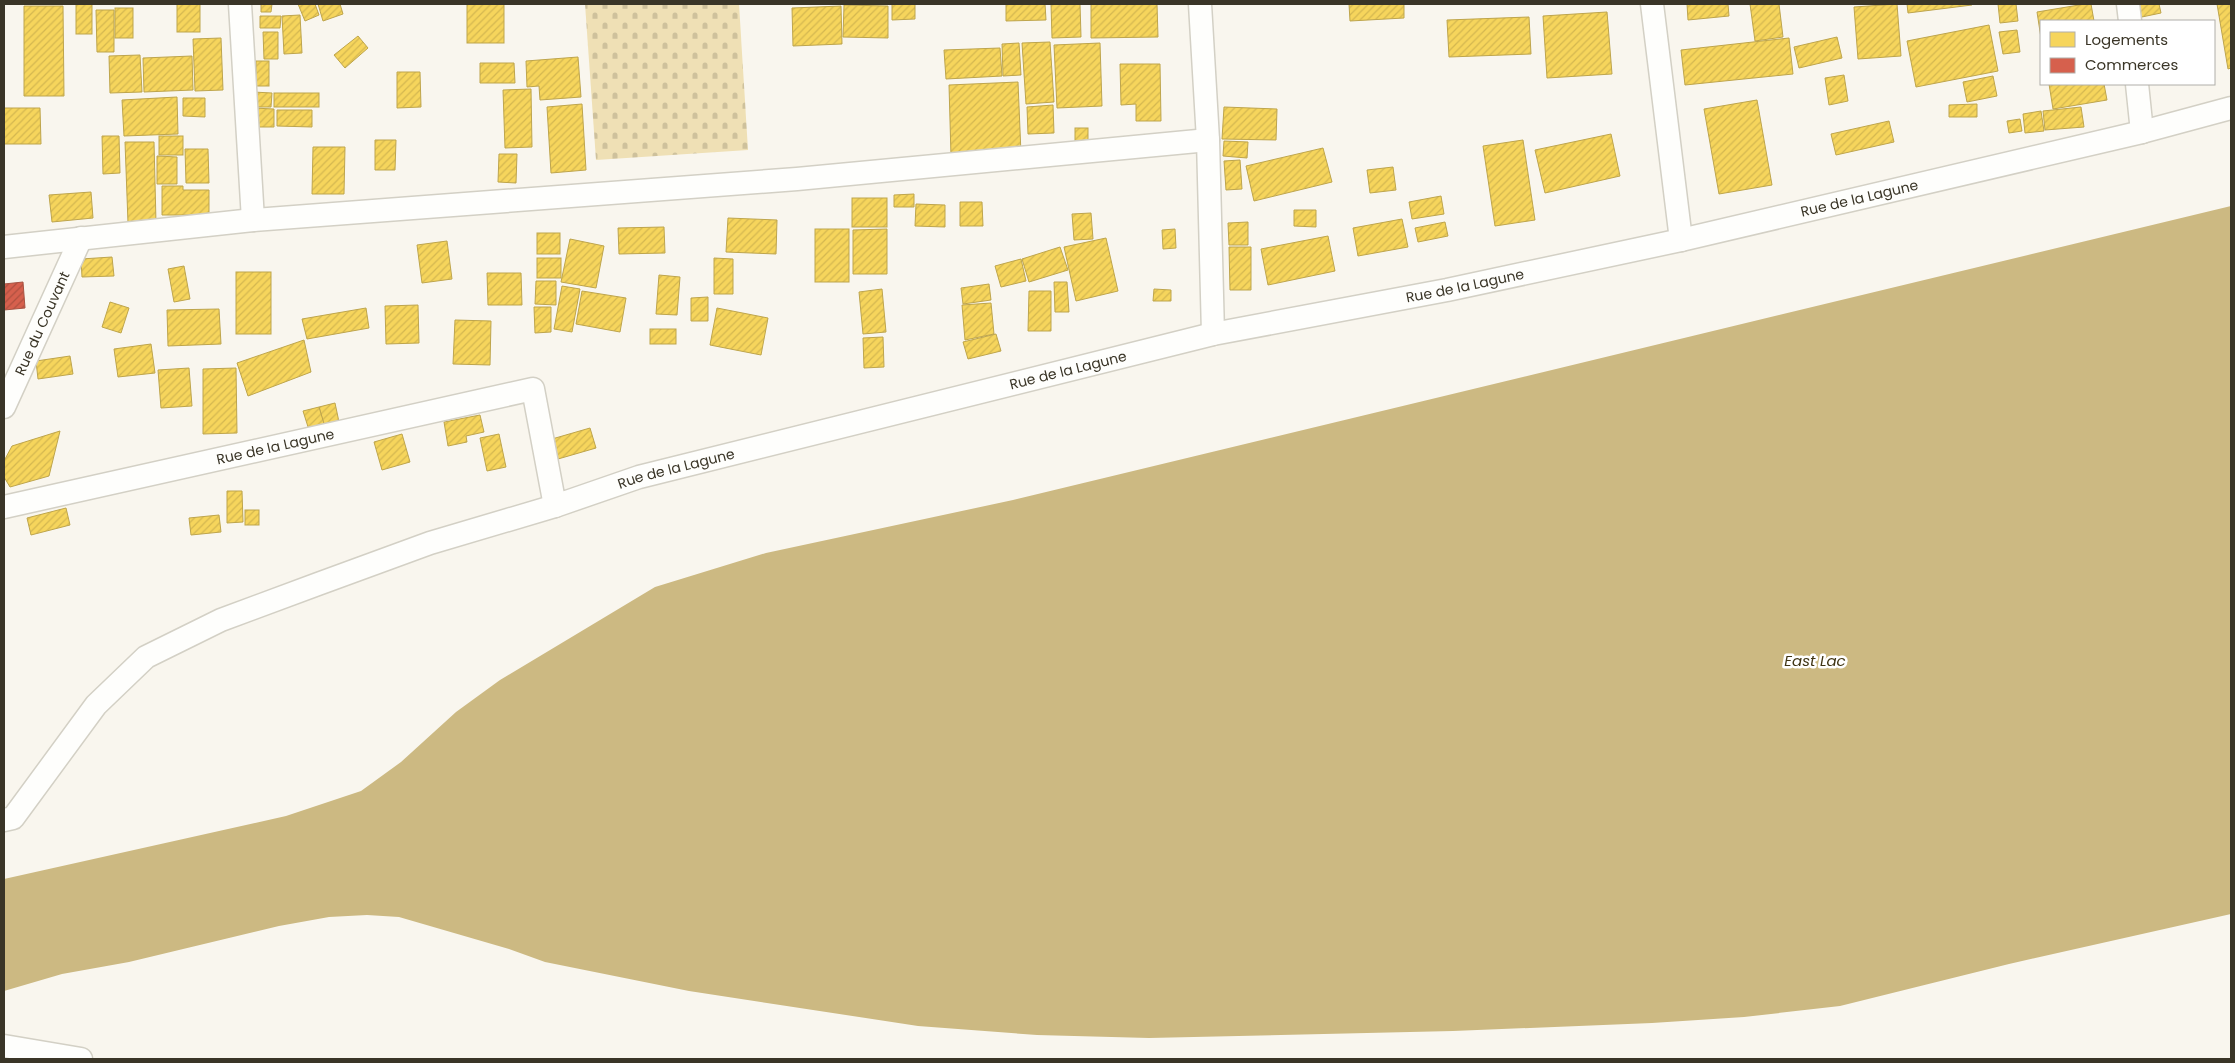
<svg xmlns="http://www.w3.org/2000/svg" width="2235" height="1063" viewBox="0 0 2235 1063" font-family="Poppins,sans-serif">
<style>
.cemetery{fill:url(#cemetery-stones)}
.water{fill:#ccb982}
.homes{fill:url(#homes-hatch);stroke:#bea54c}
.shops{fill:url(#shops-hatch);stroke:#a75342}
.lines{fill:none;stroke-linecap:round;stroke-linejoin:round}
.street-casing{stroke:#d3d0c5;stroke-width:25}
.street{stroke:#fefefc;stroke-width:22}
.labels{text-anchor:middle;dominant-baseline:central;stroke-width:5;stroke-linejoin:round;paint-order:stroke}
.street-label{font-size:14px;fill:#3a3527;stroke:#fff}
.water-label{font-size:15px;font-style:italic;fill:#3f3413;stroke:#fff}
</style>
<defs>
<pattern id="cemetery-stones" width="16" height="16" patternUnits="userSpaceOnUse" patternTransform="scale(1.25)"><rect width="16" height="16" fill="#efe0b5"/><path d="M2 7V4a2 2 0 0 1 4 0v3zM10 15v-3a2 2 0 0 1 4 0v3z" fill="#cec19c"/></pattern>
<pattern id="homes-hatch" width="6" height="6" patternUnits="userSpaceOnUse" patternTransform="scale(1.25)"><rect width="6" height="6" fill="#f6d55c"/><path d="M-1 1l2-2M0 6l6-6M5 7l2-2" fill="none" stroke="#d4b750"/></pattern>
<pattern id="shops-hatch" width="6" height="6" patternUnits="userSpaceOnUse" patternTransform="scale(1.25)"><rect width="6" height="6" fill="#d6604d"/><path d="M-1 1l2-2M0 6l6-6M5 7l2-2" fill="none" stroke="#af5040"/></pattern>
</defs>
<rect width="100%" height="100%" fill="#f9f6ee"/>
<!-- cemetery -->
<path class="cemetery" d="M 585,4 L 739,4 L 748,150 L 596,160 Z"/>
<!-- water -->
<path class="water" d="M 2231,206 L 2231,914 L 2009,964 L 1840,1006 L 1744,1017 L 1652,1023 L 1453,1031 L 1149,1038 L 1037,1035 L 918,1026 L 689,991 L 545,962 L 509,949 L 399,917 L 367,915 L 329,917 L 279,926 L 129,962 L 62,974 L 4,991 L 4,879 L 286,816 L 361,791 L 401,762 L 456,712 L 500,680 L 655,587 L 766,553 L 1013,500 Z"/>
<!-- homes -->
<g class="homes">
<rect x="76" y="4" width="16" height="30"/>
<rect x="177" y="4" width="23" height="28"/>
<path d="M 261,4 L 272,4 L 271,12 L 261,12 Z"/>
<path d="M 298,4 L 315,4 L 319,15 L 305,21 Z"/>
<path d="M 318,4 L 340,4 L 343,14 L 323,21 Z"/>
<rect x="467" y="4" width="37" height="39"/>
<path d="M 892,4 L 915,4 L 915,19 L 892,20 Z"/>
<path d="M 1006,4 L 1045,4 L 1046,20 L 1006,21 Z"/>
<path d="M 1051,4 L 1080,4 L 1081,37 L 1052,38 Z"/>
<path d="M 1091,4 L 1157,4 L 1158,37 L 1091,38 Z"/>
<path d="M 1349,4 L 1404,4 L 1404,18 L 1350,21 Z"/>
<path d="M 1687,4 L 1728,4 L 1729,16 L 1688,20 Z"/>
<path d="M 1750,4 L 1779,4 L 1783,37 L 1755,41 Z"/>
<path d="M 1897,4 L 1901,56 L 1858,59 L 1854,7 Z"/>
<path d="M 1907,4 L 1972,4 L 1972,5 L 1908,13 Z"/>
<path d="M 1998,4 L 2016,4 L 2018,21 L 2000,23 Z"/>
<path d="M 2085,4 L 2091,4 L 2094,21 L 2041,21 L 2041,38 L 2037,12 Z"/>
<path d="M 2134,4 L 2159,4 L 2161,13 L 2137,18 Z"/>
<path d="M 2217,4 L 2231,4 L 2231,68 L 2228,69 Z"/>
<path d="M 844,5 L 888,6 L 888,38 L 843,37 Z"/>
<path d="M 24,6 L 63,6 L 64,96 L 24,96 Z"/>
<path d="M 841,6 L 842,44 L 793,46 L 792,8 Z"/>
<rect x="115" y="8" width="18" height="30"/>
<path d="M 96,10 L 114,10 L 114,52 L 97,52 Z"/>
<path d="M 1607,12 L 1612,74 L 1547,78 L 1543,16 Z"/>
<path d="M 300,15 L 302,53 L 284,54 L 282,16 Z"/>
<path d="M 260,16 L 281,16 L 280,28 L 260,28 Z"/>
<path d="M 1529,17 L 1531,54 L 1449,57 L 1447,20 Z"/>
<path d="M 1989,25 L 1998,71 L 1916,87 L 1907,41 Z"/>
<path d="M 2017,30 L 2020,52 L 2003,54 L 1999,32 Z"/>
<path d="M 263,32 L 278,32 L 278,59 L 264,59 Z"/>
<path d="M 358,36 L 368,48 L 345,68 L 334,55 Z"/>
<path d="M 1837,37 L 1842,58 L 1799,68 L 1794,47 Z"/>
<path d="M 221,38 L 223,90 L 195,91 L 193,39 Z"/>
<path d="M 1789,38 L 1793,74 L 1685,85 L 1681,50 Z"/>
<path d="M 1050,42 L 1054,102 L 1026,104 L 1022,43 Z"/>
<path d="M 1019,43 L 1021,75 L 1003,76 L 1002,44 Z"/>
<path d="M 1100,43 L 1102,106 L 1057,108 L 1054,45 Z"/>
<path d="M 1000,48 L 1002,76 L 946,79 L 944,50 Z"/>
<path d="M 140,55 L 142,92 L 110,93 L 109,56 Z"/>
<path d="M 192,56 L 193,90 L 144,92 L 143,58 Z"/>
<path d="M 578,57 L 581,97 L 540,100 L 539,86 L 527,87 L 526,61 Z"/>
<rect x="256" y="61" width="13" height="25"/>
<path d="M 480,63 L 514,63 L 515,83 L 480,83 Z"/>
<path d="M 1120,64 L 1160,64 L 1161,121 L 1136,121 L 1136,104 L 1121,105 Z"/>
<path d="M 397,72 L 420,72 L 421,107 L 397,108 Z"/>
<path d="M 1844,75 L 1848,101 L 1829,105 L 1825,78 Z"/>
<path d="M 1993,76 L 1997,96 L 1967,102 L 1963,82 Z"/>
<path d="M 1018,82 L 1021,154 L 951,156 L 949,85 Z"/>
<path d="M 2049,84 L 2104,84 L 2107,100 L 2053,109 Z"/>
<path d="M 531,89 L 532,147 L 505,148 L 503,90 Z"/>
<path d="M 253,92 L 272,93 L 271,107 L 253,107 Z"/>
<rect x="274" y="93" width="45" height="14"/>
<path d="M 177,97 L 178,134 L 124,136 L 122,100 Z"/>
<path d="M 183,98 L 205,98 L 205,117 L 183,116 Z"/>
<path d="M 1757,100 L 1772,185 L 1719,194 L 1704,109 Z"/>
<path d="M 582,104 L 586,170 L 551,173 L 547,107 Z"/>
<path d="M 1977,104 L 1977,117 L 1949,117 L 1949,105 Z"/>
<path d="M 1053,105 L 1054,133 L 1028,134 L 1027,107 Z"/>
<path d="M 1224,107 L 1277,109 L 1276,140 L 1222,139 Z"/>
<path d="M 2081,107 L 2084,127 L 2045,130 L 2043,111 Z"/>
<path d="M 4,108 L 40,108 L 41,144 L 4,144 Z"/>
<path d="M 253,108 L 274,109 L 274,127 L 252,127 Z"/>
<path d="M 277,110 L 312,110 L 312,127 L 277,126 Z"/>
<path d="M 2041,111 L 2044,131 L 2025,133 L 2023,114 Z"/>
<path d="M 2020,119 L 2022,131 L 2009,133 L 2007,121 Z"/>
<path d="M 1889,121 L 1894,142 L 1836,155 L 1831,134 Z"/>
<rect x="1075" y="128" width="13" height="18"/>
<path d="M 1611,134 L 1620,176 L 1545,193 L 1535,150 Z"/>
<path d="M 102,136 L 119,136 L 120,173 L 103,174 Z"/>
<rect x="159" y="136" width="24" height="19"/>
<path d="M 375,140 L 396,140 L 395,170 L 375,170 Z"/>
<path d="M 1523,140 L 1535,220 L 1495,226 L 1483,146 Z"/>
<path d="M 1224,141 L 1248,142 L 1247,158 L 1223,156 Z"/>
<path d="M 125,142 L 154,142 L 156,223 L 128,223 Z"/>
<path d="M 313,147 L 345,147 L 344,194 L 312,194 Z"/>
<path d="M 1323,148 L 1332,182 L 1254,201 L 1246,166 Z"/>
<path d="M 185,149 L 208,149 L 209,183 L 186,183 Z"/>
<path d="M 499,154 L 517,154 L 516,183 L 498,182 Z"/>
<path d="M 157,156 L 177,157 L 177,184 L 157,184 Z"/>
<path d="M 1240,160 L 1242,189 L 1226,190 L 1224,161 Z"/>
<path d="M 1393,167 L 1396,190 L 1370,193 L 1367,170 Z"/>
<path d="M 162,186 L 183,186 L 183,190 L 209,190 L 209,215 L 162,215 Z"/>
<path d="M 91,192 L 93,218 L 52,222 L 49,195 Z"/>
<path d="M 914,194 L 914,207 L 894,207 L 894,195 Z"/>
<path d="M 1441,196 L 1444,214 L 1412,219 L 1409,202 Z"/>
<rect x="852" y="198" width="35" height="29"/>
<path d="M 960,202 L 982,202 L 983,226 L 960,226 Z"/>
<path d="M 916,204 L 945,205 L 945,227 L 915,226 Z"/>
<path d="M 1294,210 L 1316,210 L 1316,227 L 1294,226 Z"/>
<path d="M 1091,213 L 1093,239 L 1074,240 L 1072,214 Z"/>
<path d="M 728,218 L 777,220 L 776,254 L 726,252 Z"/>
<path d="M 1402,219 L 1408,247 L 1358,256 L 1353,228 Z"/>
<path d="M 1248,222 L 1248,245 L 1229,245 L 1228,223 Z"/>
<path d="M 1445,222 L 1448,236 L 1418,242 L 1415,228 Z"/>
<path d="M 664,227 L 665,253 L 619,254 L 618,228 Z"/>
<rect x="815" y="229" width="34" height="53"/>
<path d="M 887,229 L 887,274 L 853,274 L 853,230 Z"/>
<path d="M 1175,229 L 1176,248 L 1163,249 L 1162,230 Z"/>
<rect x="537" y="233" width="23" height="21"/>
<path d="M 1328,236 L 1335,271 L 1268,285 L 1261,249 Z"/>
<path d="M 1106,238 L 1118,291 L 1076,301 L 1064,247 Z"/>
<path d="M 570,239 L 604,246 L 596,288 L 561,282 Z"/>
<path d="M 447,241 L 452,279 L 422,283 L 417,245 Z"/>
<path d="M 1060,247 L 1068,270 L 1029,282 L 1022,259 Z"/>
<path d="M 1229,247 L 1251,247 L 1251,290 L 1230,290 Z"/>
<path d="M 112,257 L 114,276 L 82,277 L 81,259 Z"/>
<rect x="537" y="258" width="24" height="20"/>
<path d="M 714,258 L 733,259 L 733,294 L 714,294 Z"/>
<path d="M 1021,259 L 1026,281 L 1001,287 L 995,266 Z"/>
<path d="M 184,266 L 190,299 L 174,302 L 168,269 Z"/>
<rect x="236" y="272" width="35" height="62"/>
<path d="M 487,273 L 521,273 L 522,305 L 488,305 Z"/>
<path d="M 659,275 L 680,277 L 677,315 L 656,314 Z"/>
<path d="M 536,281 L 556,281 L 556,305 L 535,304 Z"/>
<path d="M 1054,282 L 1067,282 L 1069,312 L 1055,312 Z"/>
<path d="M 989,284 L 991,300 L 963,304 L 961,288 Z"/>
<path d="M 562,286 L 580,289 L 572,332 L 554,329 Z"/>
<path d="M 882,289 L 886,332 L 863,334 L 859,292 Z"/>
<path d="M 1154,289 L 1171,290 L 1171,301 L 1153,301 Z"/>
<path d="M 582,291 L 626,298 L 620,332 L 576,324 Z"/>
<path d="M 1029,291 L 1051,291 L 1051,331 L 1028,331 Z"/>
<path d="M 708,297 L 708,321 L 691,321 L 691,298 Z"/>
<path d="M 110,302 L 129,308 L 121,333 L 102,327 Z"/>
<path d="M 991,303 L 994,334 L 965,340 L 962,305 Z"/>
<path d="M 418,305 L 419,343 L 386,344 L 385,306 Z"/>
<path d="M 534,307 L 551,307 L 551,332 L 535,333 Z"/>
<path d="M 366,308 L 369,328 L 307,339 L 302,319 Z"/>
<path d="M 717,308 L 768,318 L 761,355 L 710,345 Z"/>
<path d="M 219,309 L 221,344 L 168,346 L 167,310 Z"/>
<path d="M 455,320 L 491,321 L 490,365 L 453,364 Z"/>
<rect x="650" y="329" width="26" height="15"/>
<path d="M 996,334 L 1001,351 L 968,359 L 963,342 Z"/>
<path d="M 883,337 L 884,367 L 864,368 L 863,338 Z"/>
<path d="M 304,340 L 311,372 L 248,396 L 237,363 Z"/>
<path d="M 151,344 L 155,373 L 118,377 L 114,349 Z"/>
<path d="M 70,356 L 73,374 L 38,379 L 36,361 Z"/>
<path d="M 189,368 L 192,406 L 161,408 L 158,370 Z"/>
<path d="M 236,368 L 237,433 L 203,434 L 203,369 Z"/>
<path d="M 335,403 L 339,422 L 324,425 L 319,407 Z"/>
<path d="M 319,407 L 325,427 L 309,430 L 303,411 Z"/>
<path d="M 480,415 L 484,432 L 466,436 L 467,442 L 448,446 L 444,422 Z"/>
<path d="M 590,428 L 596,448 L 558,459 L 552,439 Z"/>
<path d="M 60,431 L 49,476 L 10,487 L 4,477 L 4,461 L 12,446 Z"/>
<path d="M 402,434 L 410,462 L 382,470 L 374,442 Z"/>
<path d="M 499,434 L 506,467 L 487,471 L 480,438 Z"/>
<path d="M 227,491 L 242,491 L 243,522 L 227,523 Z"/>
<path d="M 66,508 L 70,525 L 31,535 L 27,518 Z"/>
<rect x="245" y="510" width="14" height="15"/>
<path d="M 219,515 L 221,532 L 191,535 L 189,518 Z"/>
</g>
<!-- shops -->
<path class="shops" d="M 23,282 L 25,308 L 4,310 L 4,284 Z"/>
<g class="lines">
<defs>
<g id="street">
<path d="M 240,4 L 253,220"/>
<path d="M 1200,4 L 1208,140 L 1213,334"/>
<path d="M 1652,4 L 1681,240"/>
<path d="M 2128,4 L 2130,21"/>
<path d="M 2137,84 L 2142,132"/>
<path d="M 4,247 L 253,220 L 797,179 L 1208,140"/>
<path id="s1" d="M 4,407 L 81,238"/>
<path id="s2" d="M 4,507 L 533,389 L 555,506 L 639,477 L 1213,334 L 1447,290 L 1681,240 L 2142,132 L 2231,108"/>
<path d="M 4,820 L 13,818 L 96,705 L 146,657 L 221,620 L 318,584 L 430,543 L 555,506"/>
<path d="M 4,1046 L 81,1059"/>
</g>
</defs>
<!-- street casing -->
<use href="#street" class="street-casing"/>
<!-- street -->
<use href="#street" class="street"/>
</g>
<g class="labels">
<!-- street labels -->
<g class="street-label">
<text stroke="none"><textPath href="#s2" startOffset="2002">Rue de la Lagune</textPath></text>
<text stroke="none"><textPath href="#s2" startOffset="1598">Rue de la Lagune</textPath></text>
<text stroke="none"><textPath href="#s1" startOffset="92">Rue du Couvant</textPath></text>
<text stroke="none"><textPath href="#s2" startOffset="1192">Rue de la Lagune</textPath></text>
<text stroke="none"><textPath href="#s2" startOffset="278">Rue de la Lagune</textPath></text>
<text stroke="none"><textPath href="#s2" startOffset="788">Rue de la Lagune</textPath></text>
</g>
<!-- water labels -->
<g class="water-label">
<text x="1815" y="660">East Lac</text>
</g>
</g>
<!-- border -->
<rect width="2235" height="1063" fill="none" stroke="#3a3527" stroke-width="10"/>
<!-- legend -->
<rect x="2040" y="20" width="175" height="65" fill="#ffffff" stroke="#b0aea9"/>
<rect x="2050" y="32" width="25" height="15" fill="#f6d55c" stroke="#b0aea9"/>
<text x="2085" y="45" font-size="15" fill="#3a3527">Logements</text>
<rect x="2050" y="58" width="25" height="15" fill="#d6604d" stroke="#b0aea9"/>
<text x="2085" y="70" font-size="15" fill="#3a3527">Commerces</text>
</svg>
